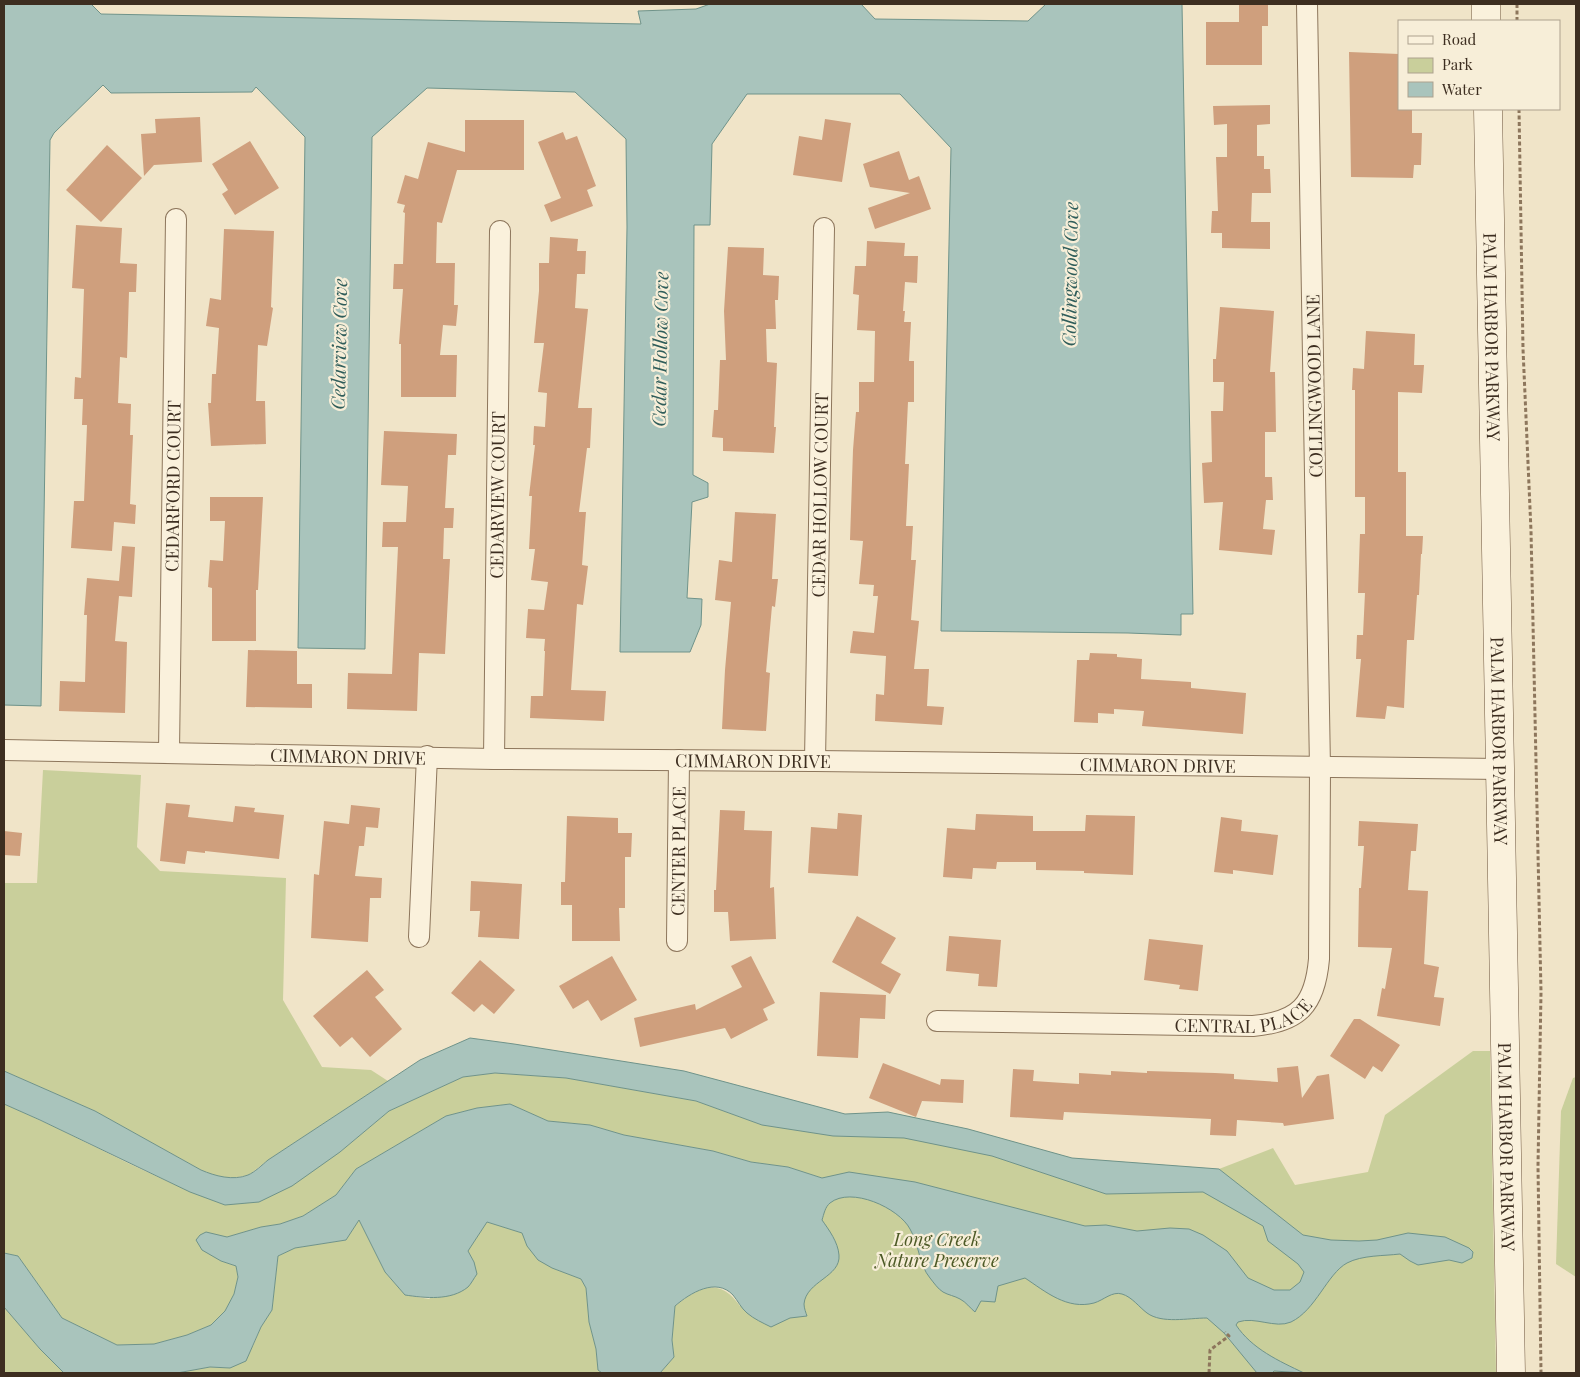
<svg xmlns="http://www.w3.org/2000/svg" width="1580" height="1377" viewBox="0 0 1580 1377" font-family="'Playfair Display',serif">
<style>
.green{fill:#c9cf9b}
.water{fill:#a9c4bc;stroke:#6f938a}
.building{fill:#cf9f7d}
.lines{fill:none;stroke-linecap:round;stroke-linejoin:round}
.street-casing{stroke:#8d765c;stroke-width:22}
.secondary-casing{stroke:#6f573f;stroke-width:29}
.path{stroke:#8d765c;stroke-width:3;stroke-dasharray:4 2.5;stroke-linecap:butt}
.street{stroke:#faf1dc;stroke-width:20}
.secondary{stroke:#faf1dc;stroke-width:28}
.labels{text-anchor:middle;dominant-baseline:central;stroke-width:4.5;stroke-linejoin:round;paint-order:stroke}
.street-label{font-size:18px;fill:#3d2e20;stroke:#f7eed8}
.park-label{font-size:18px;font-style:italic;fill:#4d5a26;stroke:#f7eed8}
.water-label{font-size:19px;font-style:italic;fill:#2f5d5a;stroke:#f7eed8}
</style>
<rect width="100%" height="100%" fill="#f0e4c8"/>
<!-- green -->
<g class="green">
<path d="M 43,770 L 141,775 L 137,847 L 160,871 L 286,878 L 283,1000 L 322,1067 L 371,1070 L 388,1081 L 268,1160 L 249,1175 L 233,1178 L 216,1177 L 201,1170 L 95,1111 L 4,1071 L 4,883 L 37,883 Z"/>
<path d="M 1473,1051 L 1490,1051 L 1496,1373 L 660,1373 L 674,1357 L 672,1340 L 675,1306 C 699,1287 719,1276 740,1306 L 822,1178 L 788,1167 L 751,1162 L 713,1151 L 624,1135 L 590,1125 L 548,1121 L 510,1104 L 477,1108 L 446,1116 L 356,1169 L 336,1195 L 303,1216 L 280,1224 L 261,1227 L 227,1237 L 221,1261 L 236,1266 L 238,1277 L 234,1294 L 225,1311 L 211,1325 L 187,1335 L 154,1344 L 117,1345 L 62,1318 L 18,1256 L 4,1253 L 4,1104 C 78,1136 149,1177 225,1205 L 340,1152 L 389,1111 L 463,1077 L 495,1073 L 566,1078 L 696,1101 L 762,1125 L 888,1112 L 968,1129 L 1072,1158 L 1219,1169 L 1273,1148 L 1295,1185 L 1368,1172 L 1385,1115 Z"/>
<path d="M 1576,1077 L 1576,1277 L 1556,1264 L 1561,1111 L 1573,1078 Z"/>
<path d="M 359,1220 L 385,1272 L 405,1295 L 429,1299 L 474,1262 L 468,1251 L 487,1222 L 522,1233 L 527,1246 L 552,1268 L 581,1279 L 586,1288 L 589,1322 L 596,1349 L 598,1370 L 602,1373 L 177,1373 L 210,1367 L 230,1368 L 253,1346 L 261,1327 L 272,1310 L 278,1256 L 295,1248 L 346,1240 Z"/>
<path d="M 4,1307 L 40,1349 L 64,1373 L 4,1373 Z"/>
</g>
<!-- water -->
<g class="water">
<path d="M 4,4 L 91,4 L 101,14 L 641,24 L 638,11 L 696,9 L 710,4 L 861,4 L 875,19 L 1028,21 L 1046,4 L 1182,4 L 1193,614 L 1181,614 L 1181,635 L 1128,633 L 941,631 L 951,148 L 900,94 L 747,94 L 712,144 L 710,225 L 694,225 L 693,475 L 708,483 L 708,497 L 692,502 L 687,598 L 702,599 L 701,625 L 690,652 L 620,652 L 627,227 L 626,139 L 575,92 L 427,88 L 372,137 L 365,649 L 298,648 L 305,137 L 256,87 L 252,92 L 111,93 L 103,85 L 54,133 L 50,140 L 41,706 L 4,705 Z"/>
<path d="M 470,1038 L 514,1044 L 684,1071 L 845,1114 L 888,1112 L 968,1129 L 1072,1158 L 1219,1169 L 1303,1235 L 1331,1240 L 1359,1241 L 1377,1240 L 1408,1233 L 1445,1237 L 1469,1248 L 1473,1252 L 1472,1258 L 1462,1263 L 1449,1260 L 1418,1265 L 1410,1261 L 1400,1254 C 1384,1256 1362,1255 1347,1263 C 1327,1274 1316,1310 1291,1322 C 1275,1329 1255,1316 1238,1322 L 1236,1325 C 1252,1349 1279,1361 1304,1373 L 1274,1371 L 1272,1373 L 1257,1373 L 1224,1333 L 1207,1318 C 1188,1318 1162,1324 1147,1313 C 1139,1307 1132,1297 1122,1294 C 1112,1291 1104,1300 1094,1303 C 1067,1310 1046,1292 1025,1278 L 998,1286 L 995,1302 L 981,1301 L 975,1312 C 970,1308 966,1302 960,1299 C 955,1296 948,1295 943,1292 C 938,1289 934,1283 930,1278 C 919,1265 919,1244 910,1229 C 899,1208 851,1186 830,1203 C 825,1207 824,1214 822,1220 C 829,1230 838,1242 839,1255 C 841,1277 806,1281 804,1304 C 804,1308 806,1313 807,1316 L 790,1318 L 771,1327 C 763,1323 754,1319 747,1313 C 741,1308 738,1301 733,1295 C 716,1277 690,1293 675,1306 L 672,1340 L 674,1357 L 660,1373 L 602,1373 L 598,1370 L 596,1349 L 589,1322 L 586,1288 L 581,1279 L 552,1268 L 538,1260 L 527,1246 L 522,1233 L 487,1222 L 468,1251 L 474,1262 L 477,1274 C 474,1278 471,1284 468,1287 C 451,1301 425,1298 405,1295 L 385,1272 L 359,1220 L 346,1240 L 295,1248 L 278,1256 L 272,1310 L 261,1327 L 246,1361 L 230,1368 L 210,1367 L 177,1373 L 64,1373 L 40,1349 L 4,1307 L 4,1253 L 18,1256 L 62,1318 L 117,1345 L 154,1344 L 187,1335 L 211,1325 L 225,1311 L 234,1294 L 238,1277 L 236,1266 L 221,1261 L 202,1250 L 196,1240 L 200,1235 L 206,1232 L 227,1237 L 261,1227 L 280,1224 L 303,1216 L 336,1195 L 356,1169 L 446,1116 L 477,1108 L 510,1104 L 548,1121 L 590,1125 L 624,1135 L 713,1151 L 751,1162 L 788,1167 L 822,1178 L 849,1172 L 915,1182 L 1085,1226 L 1106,1225 L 1137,1231 L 1170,1228 L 1189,1229 L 1203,1235 L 1227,1251 L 1248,1278 L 1274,1290 L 1290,1290 L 1300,1282 L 1304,1272 L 1298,1264 L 1268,1241 L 1263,1226 L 1203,1192 L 1106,1194 L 992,1156 L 904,1138 L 833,1136 L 762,1125 L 696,1101 L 566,1078 L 495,1073 L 463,1077 L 389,1111 L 340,1152 L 292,1186 L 259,1202 L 225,1205 L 190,1192 L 40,1120 L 4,1104 L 4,1071 L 95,1111 L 201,1170 C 215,1176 233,1181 248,1175 C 255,1172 262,1165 268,1160 L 420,1060 Z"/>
</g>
<!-- building -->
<g class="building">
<path d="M 1239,4 L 1268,4 L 1268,26 L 1262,26 L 1262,65 L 1206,65 L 1206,22 L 1239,22 Z"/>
<path d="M 1349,52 L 1399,54 L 1399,109 L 1412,109 L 1412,133 L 1422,133 L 1421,165 L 1414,165 L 1413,178 L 1351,177 Z"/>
<path d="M 1270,105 L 1270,124 L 1257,125 L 1257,156 L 1264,156 L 1264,169 L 1270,169 L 1271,193 L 1252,193 L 1251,222 L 1270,222 L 1270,249 L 1222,248 L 1222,233 L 1211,233 L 1212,211 L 1218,211 L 1216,157 L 1227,157 L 1227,124 L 1214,125 L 1213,106 Z"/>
<path d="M 200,117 L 202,162 L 154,165 L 144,176 L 141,134 L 156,133 L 155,119 Z"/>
<path d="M 825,119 L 851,123 L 842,182 L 793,175 L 799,136 L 822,140 Z"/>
<path d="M 465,120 L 524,120 L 524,170 L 457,170 L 442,223 L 437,222 L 436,263 L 455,263 L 454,305 L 458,305 L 456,326 L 443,325 L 440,355 L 457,355 L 456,397 L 401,397 L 401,344 L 399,344 L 403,289 L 393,289 L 394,264 L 403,264 L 405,213 L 403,212 L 405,205 L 397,203 L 405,175 L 418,179 L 428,142 L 465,152 Z"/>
<path d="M 563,132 L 566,140 L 577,136 L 596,186 L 587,190 L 593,206 L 551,222 L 544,205 L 561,198 L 538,142 Z"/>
<path d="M 250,141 L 279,188 L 235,215 L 222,194 L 228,190 L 212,164 Z"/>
<path d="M 107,145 L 142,178 L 101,222 L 66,190 Z"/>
<path d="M 899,151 L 909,180 L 919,176 L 931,209 L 875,229 L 868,208 L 910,193 L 870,187 L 863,164 Z"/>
<path d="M 76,225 L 122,228 L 120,263 L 137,264 L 136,292 L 129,292 L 127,358 L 120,357 L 118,403 L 131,404 L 130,435 L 133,435 L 130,504 L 136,505 L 135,524 L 114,522 L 112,551 L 71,548 L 74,501 L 84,501 L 87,425 L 82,425 L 83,399 L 74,399 L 75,377 L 81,378 L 84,289 L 72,288 Z"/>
<path d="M 224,229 L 274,231 L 271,307 L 273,308 L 267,346 L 258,345 L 256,401 L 265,401 L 266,444 L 211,446 L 208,403 L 211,403 L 212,374 L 216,374 L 219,328 L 206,326 L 210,298 L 221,300 Z"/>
<path d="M 550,237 L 578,239 L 577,251 L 586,251 L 585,274 L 577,274 L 575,308 L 588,309 L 578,408 L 592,408 L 590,448 L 587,448 L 579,512 L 586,512 L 582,565 L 588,566 L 583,605 L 577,604 L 571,690 L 606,691 L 604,721 L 530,718 L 531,696 L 543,696 L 545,651 L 544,651 L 545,639 L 526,638 L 528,609 L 544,610 L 548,582 L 531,580 L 535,549 L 529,549 L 532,496 L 529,496 L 535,445 L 533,445 L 534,426 L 545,427 L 547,393 L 538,392 L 544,343 L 534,343 L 539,291 L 539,263 L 549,263 Z"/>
<path d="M 867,241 L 905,243 L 904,256 L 918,256 L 917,283 L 905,282 L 903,311 L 905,311 L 904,322 L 911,322 L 909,361 L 914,361 L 914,402 L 908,402 L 905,464 L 909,464 L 906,526 L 913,526 L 911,560 L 916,560 L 911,620 L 919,621 L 914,669 L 929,669 L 927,706 L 944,707 L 942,725 L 875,721 L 876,694 L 884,695 L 886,656 L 850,653 L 853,631 L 874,633 L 878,596 L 873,596 L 874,585 L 859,584 L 863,541 L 850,540 L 853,450 L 856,412 L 859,412 L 859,382 L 874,382 L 875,331 L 857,330 L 859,295 L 853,294 L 855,266 L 866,266 Z"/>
<path d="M 728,247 L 764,248 L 763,275 L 779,276 L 778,300 L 775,300 L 776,329 L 766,329 L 767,362 L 777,363 L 774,427 L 776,427 L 774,453 L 723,451 L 723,438 L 712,437 L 714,410 L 718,410 L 720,360 L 726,360 L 724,311 Z"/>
<path d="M 1220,307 L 1274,311 L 1270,372 L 1275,372 L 1276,432 L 1265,432 L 1265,477 L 1272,477 L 1273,500 L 1266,500 L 1263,529 L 1275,530 L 1272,555 L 1219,550 L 1223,502 L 1204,503 L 1202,463 L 1212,462 L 1211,411 L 1223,411 L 1224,382 L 1213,382 L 1213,359 L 1216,359 Z"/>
<path d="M 1366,331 L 1415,334 L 1414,365 L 1424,365 L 1422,393 L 1398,392 L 1398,472 L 1406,472 L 1406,536 L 1423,536 L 1422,554 L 1421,554 L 1419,595 L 1417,595 L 1414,640 L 1407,640 L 1404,708 L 1387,706 L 1385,719 L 1356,717 L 1361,659 L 1356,659 L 1357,635 L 1363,635 L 1365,593 L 1358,593 L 1360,534 L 1365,534 L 1365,497 L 1355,497 L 1355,390 L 1352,390 L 1353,368 L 1364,369 Z"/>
<path d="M 384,431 L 457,434 L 456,455 L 448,455 L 445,508 L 454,508 L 453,528 L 444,528 L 443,559 L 450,559 L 445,654 L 419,653 L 417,711 L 347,709 L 348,673 L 392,674 L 398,547 L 382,547 L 383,522 L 406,522 L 408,486 L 381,485 Z"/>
<path d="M 210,497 L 263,497 L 258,590 L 256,590 L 256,641 L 212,641 L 212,588 L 208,587 L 210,560 L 223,561 L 225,521 L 210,521 Z"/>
<path d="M 735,512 L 776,514 L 772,579 L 778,579 L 775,607 L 772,606 L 766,672 L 770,673 L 766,731 L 722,729 L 725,670 L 731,602 L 715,600 L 719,560 L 732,562 Z"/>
<path d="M 122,546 L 135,547 L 132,597 L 119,596 L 115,641 L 127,642 L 125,713 L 59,711 L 60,681 L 85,682 L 87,615 L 84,615 L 87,578 L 119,581 Z"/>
<path d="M 248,650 L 297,651 L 297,684 L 312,684 L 312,708 L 246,707 Z"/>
<path d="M 1090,653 L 1117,654 L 1117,657 L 1142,659 L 1141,679 L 1191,682 L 1191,688 L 1246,693 L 1243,734 L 1142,726 L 1144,711 L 1114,709 L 1114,714 L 1098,713 L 1098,723 L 1074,722 L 1077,660 L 1089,660 Z"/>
<path d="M 166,803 L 190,805 L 188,817 L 233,822 L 235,806 L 255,808 L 254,812 L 284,815 L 279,859 L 205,851 L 205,853 L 187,851 L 185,864 L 160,861 Z"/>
<path d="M 351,805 L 380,808 L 378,828 L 366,827 L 364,846 L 359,846 L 355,876 L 382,878 L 381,898 L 370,898 L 368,942 L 311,938 L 314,874 L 319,875 L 324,821 L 349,824 Z"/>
<path d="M 720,810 L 745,811 L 744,830 L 772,831 L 770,888 L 774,887 L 776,939 L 730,941 L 728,912 L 714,912 L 714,890 L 716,890 Z"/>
<path d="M 838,813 L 862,815 L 858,876 L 808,873 L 811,827 L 837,829 Z"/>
<path d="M 976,814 L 1033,816 L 1033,831 L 1085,831 L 1086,815 L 1135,816 L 1133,875 L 1084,873 L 1084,871 L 1036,870 L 1036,862 L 997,862 L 996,869 L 973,868 L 972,879 L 943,877 L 947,828 L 975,830 Z"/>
<path d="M 567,816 L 618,818 L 618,833 L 632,833 L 631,857 L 625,857 L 625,908 L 619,908 L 620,941 L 572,941 L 572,905 L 561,905 L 561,882 L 565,882 Z"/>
<path d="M 1221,817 L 1242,820 L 1241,831 L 1278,835 L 1273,875 L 1233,870 L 1233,874 L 1214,872 Z"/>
<path d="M 1359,821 L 1418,824 L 1416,851 L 1411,851 L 1408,890 L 1428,891 L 1424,964 L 1439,967 L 1434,997 L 1444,998 L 1440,1026 L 1377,1016 L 1382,988 L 1385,989 L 1392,948 L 1358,947 L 1359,888 L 1361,888 L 1364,846 L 1358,846 Z"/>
<path d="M 4,831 L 22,833 L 20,856 L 4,855 Z"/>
<path d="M 471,881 L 522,884 L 519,939 L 478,937 L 480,911 L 470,911 Z"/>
<path d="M 857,916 L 896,938 L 881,963 L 901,974 L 890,994 L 832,962 Z"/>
<path d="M 949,936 L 1001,940 L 997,987 L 978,986 L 979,974 L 946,971 Z"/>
<path d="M 1149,939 L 1203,945 L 1198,991 L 1179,989 L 1180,985 L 1144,980 Z"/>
<path d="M 612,956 L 637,1000 L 601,1021 L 588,1000 L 573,1009 L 559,986 Z"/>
<path d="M 751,956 L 775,1003 L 763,1009 L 768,1020 L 731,1039 L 725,1028 L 640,1047 L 634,1018 L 695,1004 L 696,1010 L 742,987 L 731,966 Z"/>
<path d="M 480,960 L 515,990 L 494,1014 L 482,1004 L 474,1012 L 451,993 Z"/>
<path d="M 367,970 L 384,990 L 375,997 L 402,1029 L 370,1057 L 352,1037 L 340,1047 L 313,1016 Z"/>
<path d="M 820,992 L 886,995 L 885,1019 L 860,1018 L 858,1058 L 817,1056 Z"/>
<path d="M 1354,1019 L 1360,1019 L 1400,1045 L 1382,1072 L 1373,1066 L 1365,1079 L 1330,1056 Z"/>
<path d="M 883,1063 L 940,1085 L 941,1079 L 964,1080 L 963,1103 L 922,1101 L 916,1117 L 869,1098 Z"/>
<path d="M 1298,1066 L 1302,1098 L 1317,1076 L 1329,1074 L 1334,1119 L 1284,1126 L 1283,1123 L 1237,1120 L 1236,1136 L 1210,1135 L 1211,1119 L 1064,1112 L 1063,1120 L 1010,1117 L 1013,1069 L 1034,1070 L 1033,1081 L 1079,1084 L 1079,1073 L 1111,1075 L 1111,1071 L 1147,1073 L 1147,1071 L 1215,1073 L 1234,1074 L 1234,1079 L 1278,1082 L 1277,1068 Z"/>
</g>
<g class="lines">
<defs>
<g id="street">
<path id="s1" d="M 4,750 L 494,759 L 815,761 L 1501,769"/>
<path id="s2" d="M 169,752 L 176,219"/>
<path id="s3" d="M 494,759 L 500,231"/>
<path id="s4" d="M 815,761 L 824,228"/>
<path d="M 419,937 L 427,756"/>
<path id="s5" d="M 677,941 L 679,760"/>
<path id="s6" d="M 937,1021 L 1253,1026 C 1299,1022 1315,1005 1319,959 L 1320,768 L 1307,4"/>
</g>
<g id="secondary">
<path d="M 1486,4 L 1486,21"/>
<path id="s7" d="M 1488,109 L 1511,1373"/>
</g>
</defs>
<!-- street casing -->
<use href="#street" class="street-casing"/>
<!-- secondary casing -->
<use href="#secondary" class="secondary-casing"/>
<!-- path -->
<g class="path">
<path d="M 1517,4 L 1517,21"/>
<path d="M 1519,109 L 1523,349 L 1531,531 L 1541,992 L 1538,1166 L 1541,1373"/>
<path d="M 1209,1373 L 1210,1350 L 1229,1336 L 1225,1332"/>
</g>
<!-- street -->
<use href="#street" class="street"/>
<!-- secondary -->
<use href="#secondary" class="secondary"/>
</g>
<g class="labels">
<!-- street labels -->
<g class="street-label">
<text stroke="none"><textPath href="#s7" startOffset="228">PALM HARBOR PARKWAY</textPath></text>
<text transform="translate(1314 386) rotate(-91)">COLLINGWOOD LANE</text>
<text stroke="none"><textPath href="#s2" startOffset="266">CEDARFORD COURT</textPath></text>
<text stroke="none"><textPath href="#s4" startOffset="266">CEDAR HOLLOW COURT</textPath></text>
<text stroke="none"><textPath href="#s3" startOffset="264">CEDARVIEW COURT</textPath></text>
<text stroke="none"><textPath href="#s7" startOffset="632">PALM HARBOR PARKWAY</textPath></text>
<text stroke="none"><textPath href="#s1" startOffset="344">CIMMARON DRIVE</textPath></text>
<text stroke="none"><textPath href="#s1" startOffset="749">CIMMARON DRIVE</textPath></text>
<text stroke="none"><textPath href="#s1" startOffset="1154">CIMMARON DRIVE</textPath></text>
<text stroke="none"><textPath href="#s5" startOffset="90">CENTER PLACE</textPath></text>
<text stroke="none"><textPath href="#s6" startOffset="308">CENTRAL PLACE</textPath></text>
<text stroke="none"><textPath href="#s7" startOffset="1038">PALM HARBOR PARKWAY</textPath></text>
</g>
<!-- park labels -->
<g class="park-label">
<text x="937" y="1239">Long Creek<tspan x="937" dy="21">Nature Preserve</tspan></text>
</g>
<!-- water labels -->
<g class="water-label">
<text transform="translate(1069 274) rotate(-89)">Collingwood Cove</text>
<text transform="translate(338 344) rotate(-89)">Cedarview Cove</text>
<text transform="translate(659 349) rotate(-89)">Cedar Hollow Cove</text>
</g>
</g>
<!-- border -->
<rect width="1580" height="1377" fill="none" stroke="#3d2e20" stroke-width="10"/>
<!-- legend -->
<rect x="1398" y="20" width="162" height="90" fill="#f7eed8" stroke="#ada18e"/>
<rect x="1408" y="36" width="25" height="8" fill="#faf1dc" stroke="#ada18e"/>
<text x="1442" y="45" font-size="15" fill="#3d2e20">Road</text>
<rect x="1408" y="58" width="25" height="15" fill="#c9cf9b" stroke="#ada18e"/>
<text x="1442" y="70" font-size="15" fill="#3d2e20">Park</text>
<rect x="1408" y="82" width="25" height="15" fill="#a9c4bc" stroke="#ada18e"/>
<text x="1442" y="95" font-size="15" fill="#3d2e20">Water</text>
</svg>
